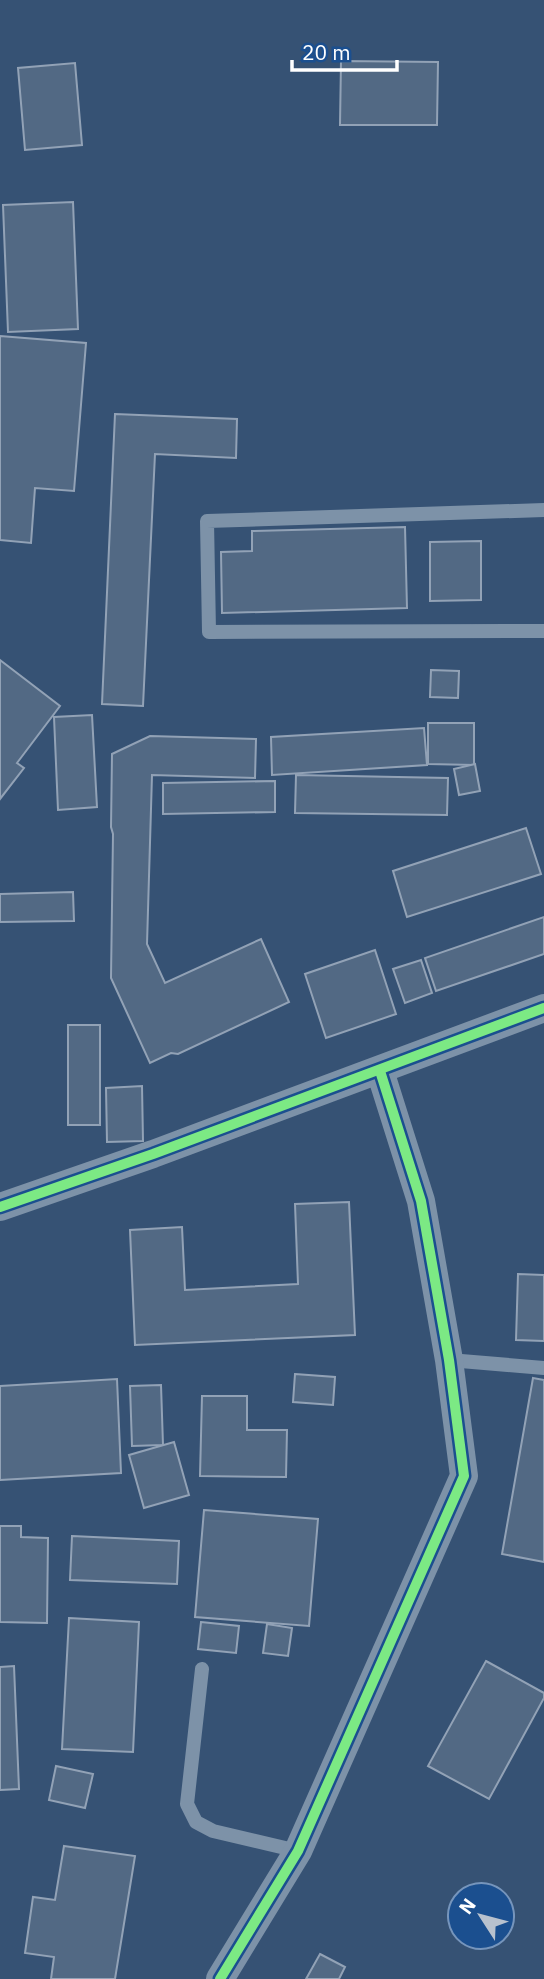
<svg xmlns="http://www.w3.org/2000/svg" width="544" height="1979" viewBox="0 0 544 1979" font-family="'IBM Plex Sans',sans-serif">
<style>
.building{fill:#526984;stroke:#92a2b6;stroke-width:2}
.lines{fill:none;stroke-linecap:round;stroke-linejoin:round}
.service{stroke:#7d92a8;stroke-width:14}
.minor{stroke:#7d92a8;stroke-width:28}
.cycleway-casing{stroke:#1b4f8f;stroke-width:15}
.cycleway{stroke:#7ce984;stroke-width:10}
</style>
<rect width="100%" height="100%" fill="#365274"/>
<!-- building -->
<g class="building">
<path d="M 341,61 L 438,62 L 437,125 L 340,125 Z"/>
<path d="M 75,63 L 82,145 L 25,150 L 18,68 Z"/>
<path d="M 73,202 L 78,329 L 8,332 L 3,205 Z"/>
<path d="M 0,336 L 86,343 L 74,491 L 35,488 L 31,543 L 0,540 Z"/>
<path d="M 115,414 L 237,419 L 236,458 L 155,454 L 143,706 L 102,704 Z"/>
<path d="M 405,527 L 407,608 L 222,613 L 221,552 L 252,551 L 252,531 Z"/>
<path d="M 481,541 L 481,600 L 430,601 L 430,542 Z"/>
<path d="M 0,660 L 60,706 L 17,763 L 24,768 L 0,799 Z"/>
<path d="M 431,670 L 459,671 L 458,698 L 430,697 Z"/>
<path d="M 92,715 L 97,807 L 58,810 L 54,717 Z"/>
<path d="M 428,723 L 474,723 L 474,765 L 428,764 Z"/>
<path d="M 424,728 L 427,765 L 272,775 L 271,737 Z"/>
<path d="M 150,736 L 256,739 L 255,778 L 152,775 L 147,944 L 165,983 L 261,939 L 289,1002 L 178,1054 L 171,1053 L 150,1063 L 111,978 L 113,834 L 111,827 L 112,754 Z"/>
<path d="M 475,764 L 480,791 L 459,795 L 454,769 Z"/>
<path d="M 296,775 L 448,778 L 447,815 L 295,813 Z"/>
<path d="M 275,781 L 275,812 L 163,814 L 163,783 Z"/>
<path d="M 526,828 L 541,874 L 407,917 L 393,871 Z"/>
<path d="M 73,892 L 74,921 L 0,922 L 0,894 Z"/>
<path d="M 544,917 L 544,954 L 436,991 L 425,958 Z"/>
<path d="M 375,950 L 396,1014 L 326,1038 L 305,974 Z"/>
<path d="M 421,960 L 432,993 L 405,1003 L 393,969 Z"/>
<rect x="68" y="1025" width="32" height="100"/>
<path d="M 142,1086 L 143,1141 L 107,1142 L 106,1088 Z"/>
<path d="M 349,1202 L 355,1335 L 135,1345 L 130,1230 L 182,1227 L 185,1290 L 298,1284 L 295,1204 Z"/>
<path d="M 518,1274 L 544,1275 L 544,1341 L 516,1340 Z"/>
<path d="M 295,1374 L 335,1377 L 333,1405 L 293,1402 Z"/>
<path d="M 533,1378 L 544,1380 L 544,1562 L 502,1554 Z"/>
<path d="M 117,1379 L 121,1473 L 0,1480 L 0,1386 Z"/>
<path d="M 161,1385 L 163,1445 L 132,1446 L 130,1386 Z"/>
<path d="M 202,1396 L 247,1396 L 247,1430 L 287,1430 L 286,1477 L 200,1476 Z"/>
<path d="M 174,1442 L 189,1495 L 144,1508 L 129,1455 Z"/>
<path d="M 204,1510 L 318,1519 L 309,1626 L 195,1617 Z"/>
<path d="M 0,1526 L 21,1526 L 21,1537 L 48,1538 L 47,1623 L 0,1622 Z"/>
<path d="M 72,1536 L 179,1541 L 177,1584 L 70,1580 Z"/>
<path d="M 69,1618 L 139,1622 L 133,1752 L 62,1749 Z"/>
<path d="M 201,1622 L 239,1626 L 236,1653 L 198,1649 Z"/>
<path d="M 267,1624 L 292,1628 L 288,1656 L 263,1653 Z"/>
<path d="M 486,1661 L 544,1693 L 544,1698 L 489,1799 L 428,1766 Z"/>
<path d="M 14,1666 L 19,1789 L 0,1790 L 0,1667 Z"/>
<path d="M 56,1766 L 93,1774 L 85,1808 L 49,1800 Z"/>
<path d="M 64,1846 L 135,1856 L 115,1979 L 51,1979 L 54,1957 L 25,1953 L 33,1897 L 55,1900 Z"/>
<path d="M 320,1954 L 345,1967 L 339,1979 L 306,1979 Z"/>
</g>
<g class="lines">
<!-- service -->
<g class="service">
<path d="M 544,510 L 207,521 L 209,632 L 544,631"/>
<path d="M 449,1360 L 544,1368"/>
<path d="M 202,1669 L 187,1804 L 196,1822 L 213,1831 L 298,1851"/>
</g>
<!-- minor -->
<g class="minor">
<path d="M 0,1207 L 153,1154 L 544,1008"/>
<path d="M 220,1979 L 298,1851 L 464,1476 L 449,1360 L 421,1201 L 380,1071"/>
</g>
<defs>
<g id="cycleway">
<path d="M 0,1207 L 153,1154 L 544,1008"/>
<path d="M 220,1979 L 298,1851 L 464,1476 L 449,1360 L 421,1201 L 380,1071"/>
</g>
</defs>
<!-- cycleway casing -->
<use href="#cycleway" class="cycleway-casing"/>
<!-- cycleway -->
<use href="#cycleway" class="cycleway"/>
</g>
<!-- north arrow -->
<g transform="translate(481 1916) rotate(306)"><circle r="33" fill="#1b4f8f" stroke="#7695bc" stroke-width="2"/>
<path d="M0-5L12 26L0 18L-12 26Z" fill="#b9c2ce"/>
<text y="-10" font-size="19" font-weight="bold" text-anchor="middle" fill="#ffffff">N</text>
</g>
<!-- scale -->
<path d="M292 60v10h105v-10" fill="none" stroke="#ffffff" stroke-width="3.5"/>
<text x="302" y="60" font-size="21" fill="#ffffff" stroke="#1b4f8f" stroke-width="5" paint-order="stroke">20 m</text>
</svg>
